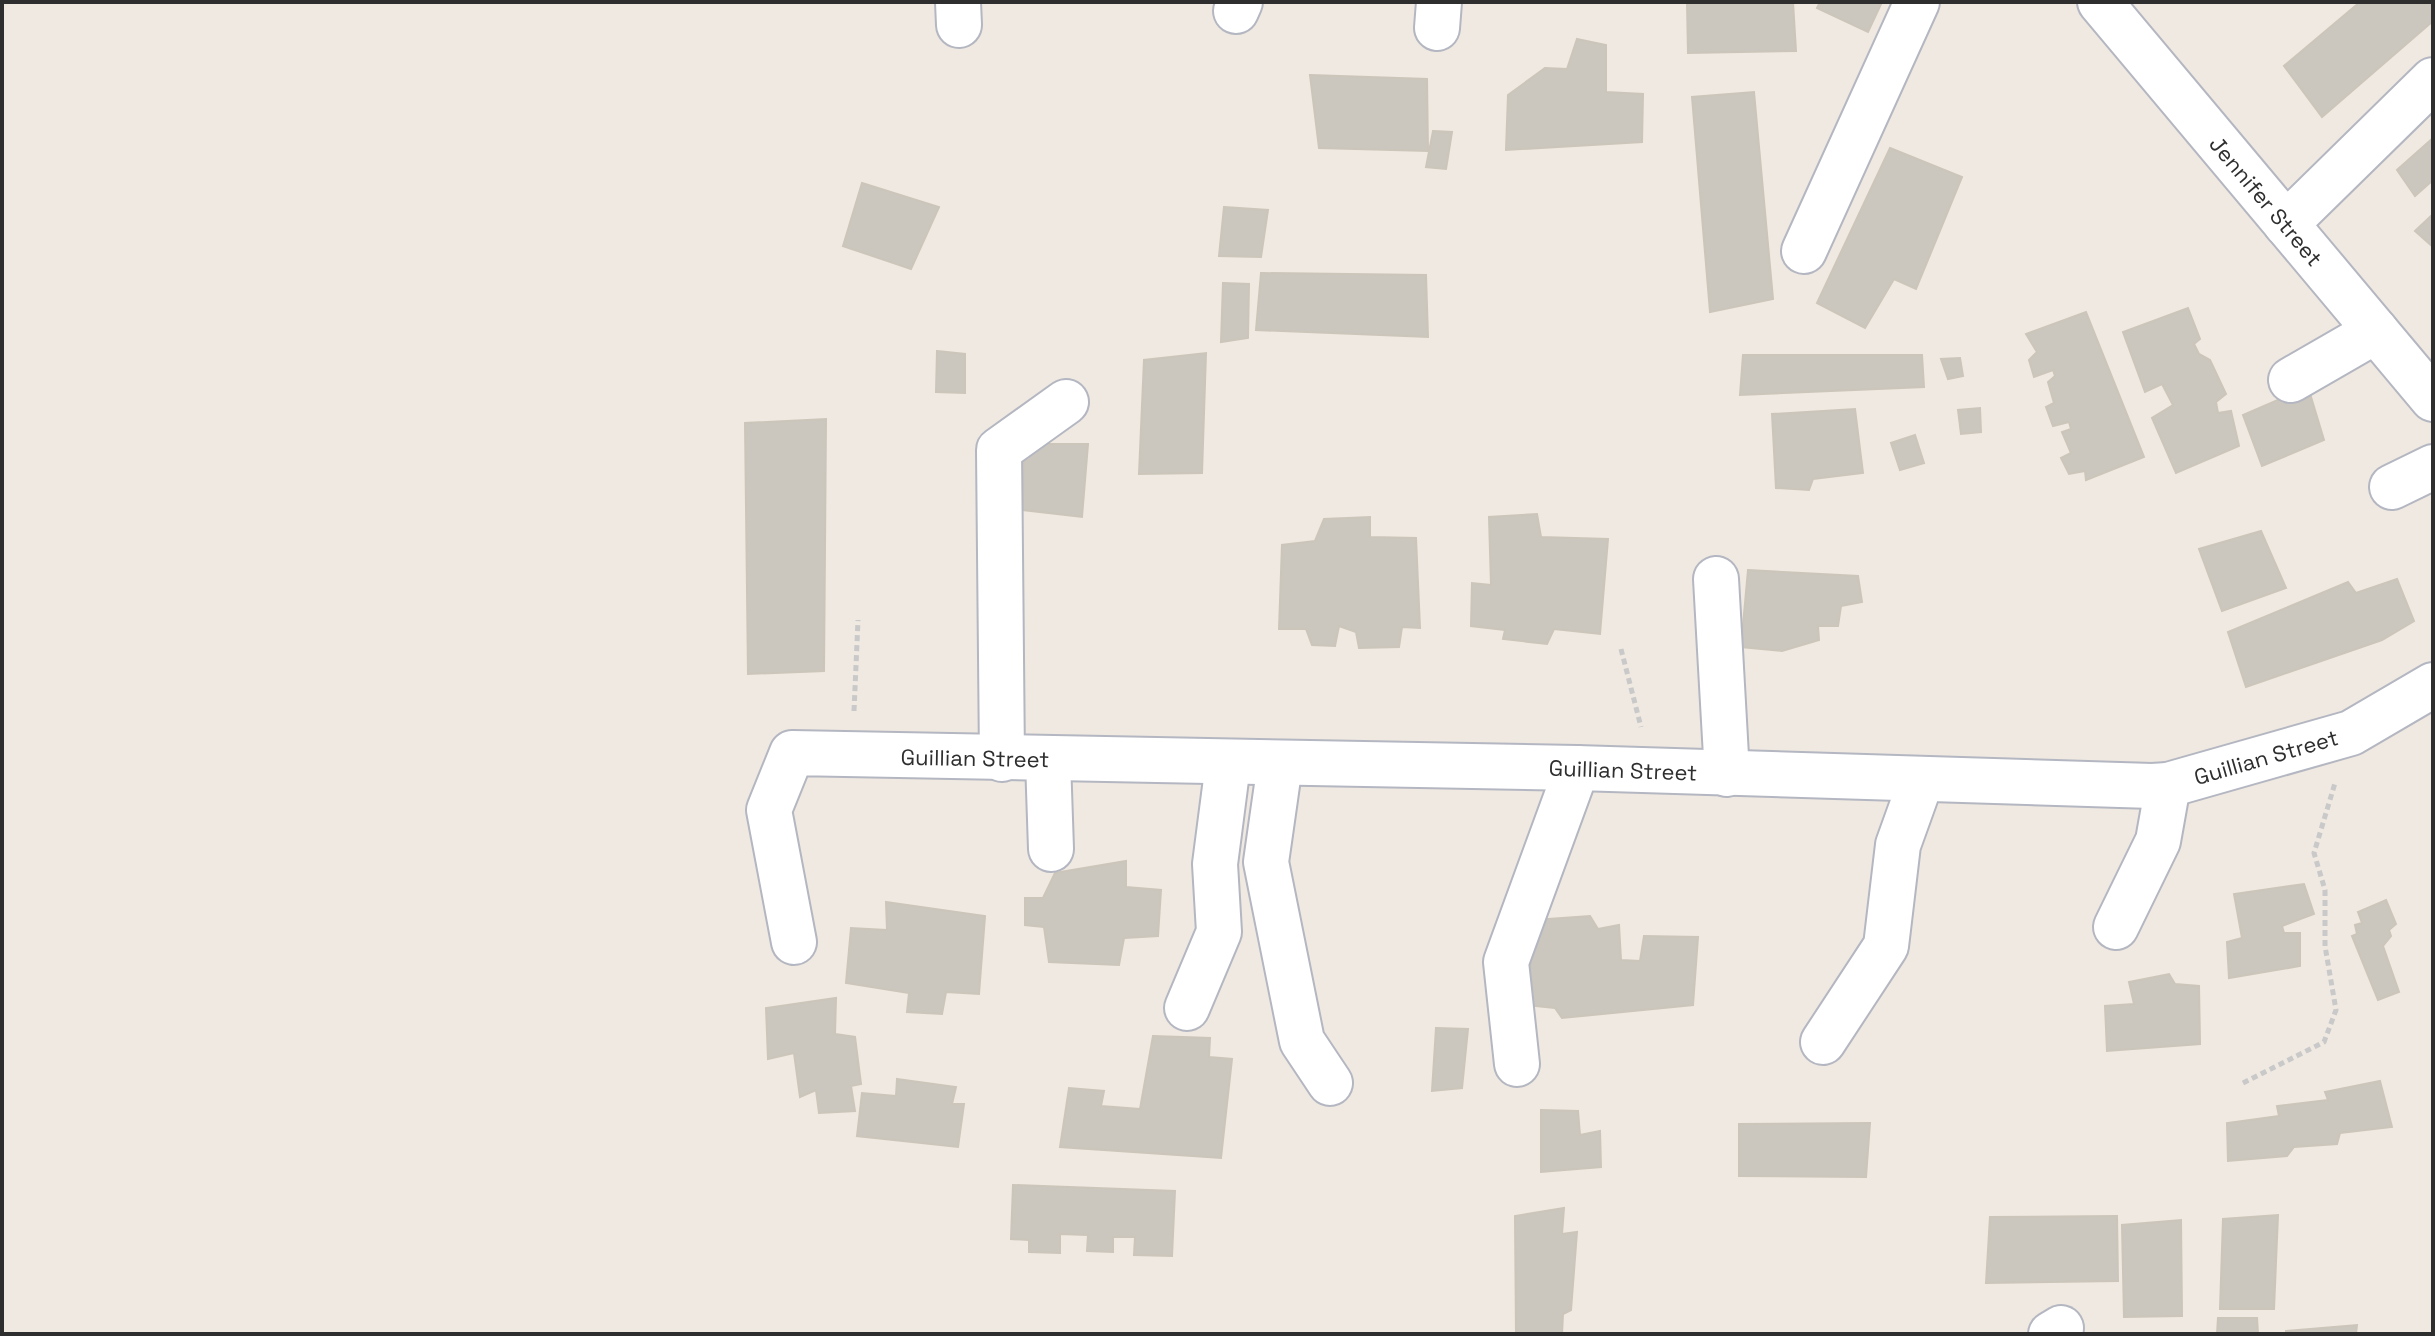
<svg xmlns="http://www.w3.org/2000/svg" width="2435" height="1336" viewBox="0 0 2435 1336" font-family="'Space Grotesk',sans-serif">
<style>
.building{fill:#cbc7bf;stroke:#cbc5ba;stroke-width:2}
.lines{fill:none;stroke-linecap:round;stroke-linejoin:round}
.minor-casing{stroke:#b4b7c1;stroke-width:48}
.path{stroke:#c9c9c9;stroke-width:5;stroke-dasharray:6 4;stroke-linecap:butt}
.minor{stroke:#fff;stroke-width:44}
.labels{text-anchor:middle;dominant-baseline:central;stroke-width:6;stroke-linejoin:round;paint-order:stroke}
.street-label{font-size:22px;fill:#2e2e2e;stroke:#fff}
</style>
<rect width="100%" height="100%" fill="#efe9e1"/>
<!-- building -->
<g class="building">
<path d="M 1687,2 L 1793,2 L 1796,51 L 1688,53 Z"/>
<path d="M 1820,2 L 1882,2 L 1868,32 L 1817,8 Z"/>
<path d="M 2360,2 L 2433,2 L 2433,21 L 2322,117 L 2284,66 Z"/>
<path d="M 1577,39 L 1606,45 L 1606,92 L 1643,94 L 1642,142 L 1506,150 L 1508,95 L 1545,68 L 1567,69 Z"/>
<path d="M 1310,75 L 1427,79 L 1428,151 L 1319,148 Z"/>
<path d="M 1754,92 L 1773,299 L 1710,312 L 1692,97 Z"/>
<path d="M 1433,131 L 1452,132 L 1446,169 L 1426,167 Z"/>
<path d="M 2433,138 L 2433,180 L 2415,196 L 2397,170 Z"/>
<path d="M 1890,148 L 1962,177 L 1916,289 L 1894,279 L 1865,328 L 1817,303 Z"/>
<path d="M 862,183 L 939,207 L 911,269 L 843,246 Z"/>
<path d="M 1224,207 L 1268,210 L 1261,257 L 1219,256 Z"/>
<path d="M 2433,214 L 2433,247 L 2415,231 Z"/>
<path d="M 1261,273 L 1426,275 L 1428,337 L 1256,330 Z"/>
<path d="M 1223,283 L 1249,284 L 1248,338 L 1221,342 Z"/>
<path d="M 2188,308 L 2200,339 L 2194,344 L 2199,354 L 2210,360 L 2226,394 L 2216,402 L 2218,413 L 2231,411 L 2239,446 L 2176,473 L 2152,418 L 2173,405 L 2162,384 L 2145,392 L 2123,332 Z"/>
<path d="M 2086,312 L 2144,457 L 2086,480 L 2085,471 L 2069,474 L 2061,458 L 2071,453 L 2062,432 L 2071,429 L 2069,422 L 2053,426 L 2046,407 L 2054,403 L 2048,382 L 2055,376 L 2053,370 L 2034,377 L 2029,360 L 2037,352 L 2026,334 Z"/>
<path d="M 937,351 L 965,354 L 965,393 L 936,392 Z"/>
<path d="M 1206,353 L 1202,473 L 1139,474 L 1144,360 Z"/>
<path d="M 1743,355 L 1922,355 L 1924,387 L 1740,395 Z"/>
<path d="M 1960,358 L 1963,376 L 1948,379 L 1941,359 Z"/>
<path d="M 2308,387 L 2324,440 L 2262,466 L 2243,415 Z"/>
<path d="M 1980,408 L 1981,432 L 1961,434 L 1958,410 Z"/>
<path d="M 1855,409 L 1863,473 L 1813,479 L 1809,490 L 1776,488 L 1772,414 Z"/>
<path d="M 826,419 L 824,671 L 748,674 L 745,423 Z"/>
<path d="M 1915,435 L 1924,463 L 1900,470 L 1891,443 Z"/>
<path d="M 1024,444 L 1088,444 L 1082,517 L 1023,510 Z"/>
<path d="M 1537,514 L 1541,537 L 1608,539 L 1600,634 L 1554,629 L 1547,644 L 1503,639 L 1505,630 L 1471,626 L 1472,583 L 1491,585 L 1489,517 Z"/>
<path d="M 1370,517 L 1370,537 L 1416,538 L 1420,628 L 1402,627 L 1399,647 L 1359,648 L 1356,632 L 1339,626 L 1335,646 L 1312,645 L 1306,629 L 1279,629 L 1282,545 L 1315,541 L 1324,519 Z"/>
<path d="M 2261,531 L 2286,588 L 2222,611 L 2199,549 Z"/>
<path d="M 1748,570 L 1858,576 L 1862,602 L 1841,606 L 1838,626 L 1818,626 L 1819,640 L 1782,651 L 1741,647 Z"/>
<path d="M 2397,579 L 2414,621 L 2382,640 L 2246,687 L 2228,632 L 2348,582 L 2356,593 Z"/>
<path d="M 1126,861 L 1126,887 L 1161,890 L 1158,936 L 1124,938 L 1119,965 L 1049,962 L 1044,927 L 1025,925 L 1025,898 L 1043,898 L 1055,873 Z"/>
<path d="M 2304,884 L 2314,914 L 2282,926 L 2284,933 L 2300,933 L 2300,966 L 2229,978 L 2227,942 L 2242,938 L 2234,894 Z"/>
<path d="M 2386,900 L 2396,924 L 2389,930 L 2391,936 L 2383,946 L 2399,992 L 2378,1000 L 2352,936 L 2357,934 L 2355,925 L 2362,923 L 2358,912 Z"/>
<path d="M 886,902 L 985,916 L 979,994 L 946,992 L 942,1014 L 907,1012 L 909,993 L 846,983 L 851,928 L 887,930 Z"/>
<path d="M 1590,916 L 1598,929 L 1619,925 L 1621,960 L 1640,961 L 1644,936 L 1698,937 L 1693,1005 L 1562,1018 L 1555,1008 L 1527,1005 L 1535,920 Z"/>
<path d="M 2169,974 L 2175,984 L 2199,986 L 2200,1044 L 2107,1051 L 2105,1006 L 2134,1004 L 2129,982 Z"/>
<path d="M 836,998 L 835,1034 L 855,1037 L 861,1084 L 851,1086 L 855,1111 L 819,1113 L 816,1090 L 800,1097 L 794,1053 L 768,1059 L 766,1008 Z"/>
<path d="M 1436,1028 L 1468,1029 L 1462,1088 L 1432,1091 Z"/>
<path d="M 1153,1036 L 1210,1038 L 1209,1057 L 1232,1059 L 1221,1158 L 1060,1147 L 1069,1088 L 1104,1091 L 1101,1106 L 1140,1109 Z"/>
<path d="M 897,1079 L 956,1087 L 952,1104 L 964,1104 L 958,1147 L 857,1136 L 862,1093 L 896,1096 Z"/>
<path d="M 2380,1081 L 2392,1127 L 2340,1133 L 2337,1144 L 2294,1147 L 2287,1156 L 2228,1161 L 2227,1123 L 2279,1116 L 2277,1106 L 2328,1100 L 2325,1092 Z"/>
<path d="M 1541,1110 L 1578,1111 L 1580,1135 L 1600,1131 L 1601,1167 L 1541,1172 Z"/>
<path d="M 1870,1123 L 1866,1177 L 1739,1176 L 1739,1124 Z"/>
<path d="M 1013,1185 L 1175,1191 L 1172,1256 L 1134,1255 L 1135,1237 L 1113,1237 L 1113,1252 L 1087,1251 L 1088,1235 L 1060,1234 L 1060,1253 L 1029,1252 L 1029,1240 L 1011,1239 Z"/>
<path d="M 1564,1208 L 1562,1234 L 1577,1232 L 1571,1310 L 1563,1314 L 1562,1334 L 1516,1334 L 1515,1216 Z"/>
<path d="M 2278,1215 L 2274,1309 L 2220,1309 L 2223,1219 Z"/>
<path d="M 2117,1216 L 2118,1281 L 1986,1283 L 1990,1217 Z"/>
<path d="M 2181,1220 L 2182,1316 L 2124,1317 L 2122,1225 Z"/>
<path d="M 2218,1318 L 2257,1318 L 2258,1334 L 2217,1334 Z"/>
<path d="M 2357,1325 L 2356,1334 L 2286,1334 L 2286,1331 Z"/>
</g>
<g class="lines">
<defs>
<g id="minor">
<path d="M 958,2 L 959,25"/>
<path d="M 2100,2 L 2433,399"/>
<path d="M 1236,11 L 1240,2"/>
<path d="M 1437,28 L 1439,2"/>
<path d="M 2286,224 L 2433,80"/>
<path d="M 1804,251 L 1917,2"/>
<path d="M 2291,380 L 2376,331"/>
<path d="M 2392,487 L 2433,467"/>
<path d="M 1716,579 L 1727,774"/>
<path d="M 1002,759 L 999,450 L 1066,402"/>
<path d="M 1048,760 L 1051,849"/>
<path d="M 1280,764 L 1266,862 L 1302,1041 L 1330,1083"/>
<path d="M 2116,927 L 2158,841 L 2168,785"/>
<path d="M 794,942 L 769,810 L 792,753 L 1577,768 L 2152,786 L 2168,785 L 2351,733 L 2433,685"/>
<path d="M 1187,1008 L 1219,932 L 1215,864 L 1228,764"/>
<path d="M 1823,1042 L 1886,946 L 1898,845 L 1921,781"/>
<path d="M 1517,1064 L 1506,962 L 1577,768"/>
<path d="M 2051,1334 L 2061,1328"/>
</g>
</defs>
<!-- minor casing -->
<use href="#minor" class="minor-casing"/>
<!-- path -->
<g class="path">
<path d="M 1621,649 L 1641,727"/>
<path d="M 854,711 L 858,620"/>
<path d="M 2243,1083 L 2324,1042 L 2336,1010 L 2325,946 L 2325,890 L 2314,853 L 2335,783"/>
</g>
<!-- minor -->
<use href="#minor" class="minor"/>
</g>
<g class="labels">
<!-- street labels -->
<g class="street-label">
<text transform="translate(2266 201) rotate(50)">Jennifer Street</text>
<text transform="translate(2266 757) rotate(-16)">Guillian Street</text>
<text transform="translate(975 758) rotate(1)">Guillian Street</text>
<text transform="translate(1623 770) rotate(2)">Guillian Street</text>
</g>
</g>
<!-- border -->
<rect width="2435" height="1336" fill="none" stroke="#2e2e2e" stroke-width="8"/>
</svg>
